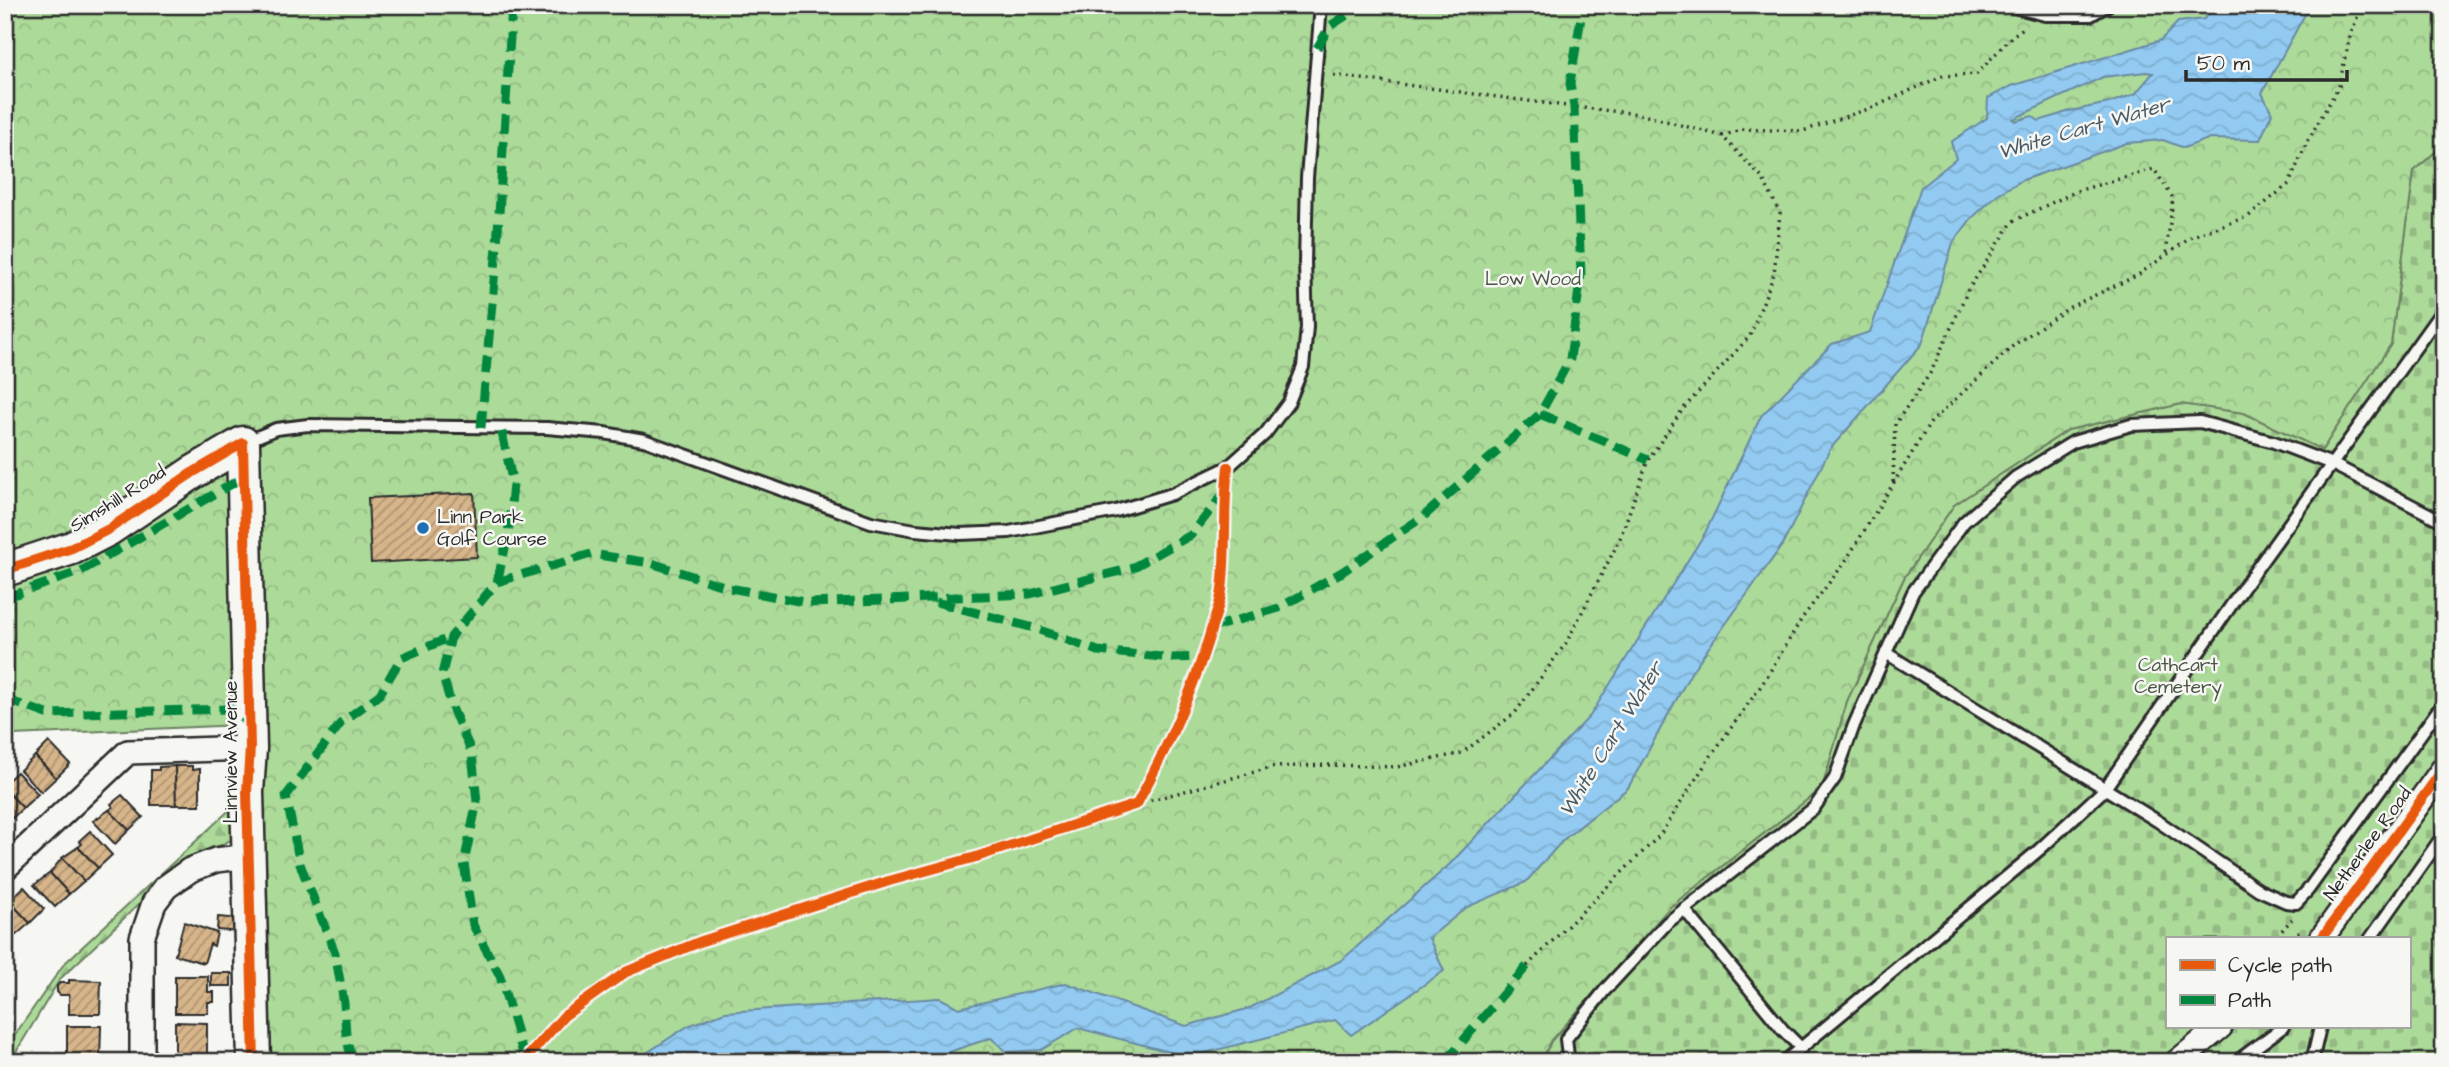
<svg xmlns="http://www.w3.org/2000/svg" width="2449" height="1067" viewBox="0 0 2449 1067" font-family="'Architects Daughter',sans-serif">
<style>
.forest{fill:url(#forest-firs);stroke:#6c8262;stroke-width:2}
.cemetery{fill:url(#cemetery-stones);stroke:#6c8262;stroke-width:2;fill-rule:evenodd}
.park{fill:url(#park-crowns);stroke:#6c8262;stroke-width:2}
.water{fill:url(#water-waves);stroke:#698aa2;stroke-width:2;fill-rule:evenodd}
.building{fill:url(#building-hatch);stroke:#2b2b2b;stroke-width:2}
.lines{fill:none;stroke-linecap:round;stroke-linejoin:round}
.lane-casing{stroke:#2b2b2b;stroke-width:16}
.street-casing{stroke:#2b2b2b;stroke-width:28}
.secondary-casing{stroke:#2b2b2b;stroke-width:37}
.path{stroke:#2b2b2b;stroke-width:3.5;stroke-dasharray:2 5;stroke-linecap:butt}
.lane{stroke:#f6f6f2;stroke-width:10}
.street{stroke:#f6f6f2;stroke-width:23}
.secondary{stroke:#f6f6f2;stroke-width:32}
.quiet{stroke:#00873e;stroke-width:9;stroke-dasharray:18 9;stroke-linecap:butt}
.cycleway-casing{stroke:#f6f6f2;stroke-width:15}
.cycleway{stroke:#e8590c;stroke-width:10}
.poi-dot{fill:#1f6fb2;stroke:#f6f6f2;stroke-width:2.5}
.labels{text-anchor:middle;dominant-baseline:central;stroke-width:5;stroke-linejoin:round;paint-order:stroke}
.park-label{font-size:19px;fill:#4b5746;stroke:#f6f6f2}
.street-label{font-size:19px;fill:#2b2b2b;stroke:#f6f6f2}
.poi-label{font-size:19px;fill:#2b2b2b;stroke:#f6f6f2;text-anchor:start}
.water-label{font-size:21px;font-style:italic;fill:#4a5b66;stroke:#f6f6f2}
</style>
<defs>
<pattern id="forest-firs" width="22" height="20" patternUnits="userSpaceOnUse" patternTransform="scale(1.75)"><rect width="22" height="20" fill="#acda99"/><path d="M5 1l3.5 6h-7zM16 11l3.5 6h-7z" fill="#94bb84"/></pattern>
<pattern id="cemetery-stones" width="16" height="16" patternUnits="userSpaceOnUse" patternTransform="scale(1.75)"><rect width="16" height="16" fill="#acda99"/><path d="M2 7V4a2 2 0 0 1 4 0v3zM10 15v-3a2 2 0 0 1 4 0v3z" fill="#94bb84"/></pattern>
<pattern id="park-crowns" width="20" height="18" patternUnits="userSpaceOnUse" patternTransform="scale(1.75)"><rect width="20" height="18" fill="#acda99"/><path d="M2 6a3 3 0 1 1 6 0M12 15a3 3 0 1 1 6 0" fill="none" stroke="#94bb84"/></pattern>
<pattern id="water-waves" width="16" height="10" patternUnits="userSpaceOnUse" patternTransform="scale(1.75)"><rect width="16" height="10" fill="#92caf1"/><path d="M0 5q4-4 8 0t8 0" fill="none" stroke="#7eaecf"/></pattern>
<pattern id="building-hatch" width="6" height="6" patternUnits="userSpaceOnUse" patternTransform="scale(1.75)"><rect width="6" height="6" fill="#d7b58a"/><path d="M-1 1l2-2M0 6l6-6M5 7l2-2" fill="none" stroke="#af9371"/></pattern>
</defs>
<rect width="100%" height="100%" fill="#f6f6f2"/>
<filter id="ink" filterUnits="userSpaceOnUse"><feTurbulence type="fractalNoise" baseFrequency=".0143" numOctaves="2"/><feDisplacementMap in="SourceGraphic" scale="14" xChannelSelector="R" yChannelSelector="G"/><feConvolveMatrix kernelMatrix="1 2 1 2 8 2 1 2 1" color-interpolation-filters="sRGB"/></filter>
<g filter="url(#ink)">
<!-- forest -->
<path class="forest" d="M 239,801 L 243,834 L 180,865 L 60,979 L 16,1052 L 16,1062 L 5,1062 L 5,1049 L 64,964 Z"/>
<!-- cemetery -->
<path class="cemetery" d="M 2444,144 L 2444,1062 L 1541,1062 L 1551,1041 L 1670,907 L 1822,788 L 1847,701 L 1904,578 L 1954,505 L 2068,430 L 2181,404 L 2244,413 L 2322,450 L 2391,344 L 2414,171 ZM 2167,939 L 2409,939 L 2409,1027 L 2167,1027 Z"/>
<!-- park -->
<g class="park">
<path d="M 5,5 L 2444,5 L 2444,144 L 2414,171 L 2391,344 L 2322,450 L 2244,413 L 2181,404 L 2068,430 L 1954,505 L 1904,578 L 1847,701 L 1822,788 L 1670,907 L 1551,1041 L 1541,1062 L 267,1062 L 253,427 L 121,509 L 58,545 L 5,558 Z"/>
<path d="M 233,461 L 240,725 L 13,735 L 5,742 L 5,587 Z"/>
</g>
<!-- water -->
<path class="water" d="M 2216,5 L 2310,5 L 2262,93 L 2272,113 L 2260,140 L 2208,139 L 2184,148 L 2163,140 L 2127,143 L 2023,180 L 1998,194 L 1971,219 L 1953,243 L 1922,344 L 1830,449 L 1783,544 L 1692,671 L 1628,788 L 1563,840 L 1526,882 L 1467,907 L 1429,938 L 1444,971 L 1351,1035 L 1335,1020 L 1189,1057 L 1078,1028 L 1041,1050 L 1007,1052 L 991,1038 L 919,1062 L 633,1062 L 688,1026 L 725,1012 L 940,998 L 959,1008 L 1066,983 L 1186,1026 L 1250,1008 L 1342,960 L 1449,865 L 1590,716 L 1705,533 L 1761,416 L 1832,344 L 1870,332 L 1921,187 L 1956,159 L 1951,142 L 1987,118 L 1988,98 L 2011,86 L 2161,40 L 2178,22 L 2204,19 ZM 2146,72 L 2153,73 L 2135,94 L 2109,103 L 2070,111 L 2039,121 L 2032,116 L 2015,121 L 2013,119 L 2103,77 Z"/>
<!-- building -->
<g class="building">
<path d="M 474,493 L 477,557 L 371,563 L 368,498 Z"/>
<path d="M 49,742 L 70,764 L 56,778 L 35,756 Z"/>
<path d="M 35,756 L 56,778 L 41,792 L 20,770 Z"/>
<path d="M 175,766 L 176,805 L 151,805 L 151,770 L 159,770 L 159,767 Z"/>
<path d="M 175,766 L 192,766 L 192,770 L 200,769 L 200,805 L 176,805 Z"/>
<path d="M 17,772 L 38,794 L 23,808 L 5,789 L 5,783 Z"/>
<path d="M 5,789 L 23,808 L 8,822 L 5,819 Z"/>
<path d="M 122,795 L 143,817 L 129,830 L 109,810 L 113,807 L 111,804 Z"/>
<path d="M 109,810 L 129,830 L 115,844 L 93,821 Z"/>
<path d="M 90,831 L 112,855 L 98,868 L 78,847 L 82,844 L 79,841 Z"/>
<path d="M 78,847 L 98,868 L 84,881 L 62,858 Z"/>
<path d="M 62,858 L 84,881 L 69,894 L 50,873 Z"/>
<path d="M 50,873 L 69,894 L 55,907 L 34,885 Z"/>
<path d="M 24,887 L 44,909 L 30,923 L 11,903 L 15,899 L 13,897 Z"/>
<path d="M 11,903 L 30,923 L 15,936 L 5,926 L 5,906 Z"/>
<path d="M 218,917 L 241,919 L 240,932 L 217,930 Z"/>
<path d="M 184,922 L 217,933 L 214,946 L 210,944 L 204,963 L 175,955 Z"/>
<rect x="211" y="973" width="20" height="13"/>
<path d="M 175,976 L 208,976 L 208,992 L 214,992 L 214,1002 L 208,1002 L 208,1013 L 175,1013 Z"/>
<path d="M 69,980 L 101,981 L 100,1014 L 69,1014 L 69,995 L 60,995 L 57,992 L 57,986 L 60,983 L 69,983 Z"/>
<path d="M 175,1022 L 207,1023 L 207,1057 L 175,1057 Z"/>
<path d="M 67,1026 L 101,1026 L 100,1062 L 67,1062 Z"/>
</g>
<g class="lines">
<defs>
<g id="lane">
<path d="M 2006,5 L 2045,15 L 2091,15 L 2108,5"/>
<path d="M 245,442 L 276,429 L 308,425 L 547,428 L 604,433 L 644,440 L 871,522 L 915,530 L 960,534 L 1009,532 L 1116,511 L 1172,494 L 1228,467 L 1265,434 L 1289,402 L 1303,367 L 1307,327 L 1305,262 L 1307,178 L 1321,5"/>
<path d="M 1886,653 L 2159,822 L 2259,890 L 2286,902 L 2296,903 L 2308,890 L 2444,702"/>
<path d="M 1684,909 L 1783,1030 L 1801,1048"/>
<path d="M 2370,939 L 2444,834"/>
<path d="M 1573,1062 L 1568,1056 L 1566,1039 L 1605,990 L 1667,923 L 1814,808 L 1835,778 L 1854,725 L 1913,592 L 1964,522 L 2016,477 L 2073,442 L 2131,425 L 2200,422 L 2274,442 L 2332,464 L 2444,522"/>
<path d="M 1784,1062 L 2039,850 L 2104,790 L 2250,578 L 2444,308"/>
<path d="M 2236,1062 L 2283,1027"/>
<path d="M 2312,1062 L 2320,1027"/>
</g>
<g id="street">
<path d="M 5,868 L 128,752 L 250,748"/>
<path d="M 2321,939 L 2444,768"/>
<path d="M 142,1062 L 142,938 L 154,903 L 166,887 L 190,870 L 216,860 L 249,856"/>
<path d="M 2177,1062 L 2220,1027"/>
</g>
<path id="secondary" d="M 5,570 L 72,548 L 109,529 L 192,473 L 243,443 L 250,748 L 247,792 L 254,1062"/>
</defs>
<!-- lane casing -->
<use href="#lane" class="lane-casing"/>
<!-- street casing -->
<use href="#street" class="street-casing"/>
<!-- secondary casing -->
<use href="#secondary" class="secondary-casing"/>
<!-- path -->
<g class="path">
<path d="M 1722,136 L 1744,129 L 1803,131 L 1874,107 L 1942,76 L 1977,74 L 2012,36 L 2025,27"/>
<path d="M 1893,482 L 1895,424 L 1931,372 L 1968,290 L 2013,221 L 2077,191 L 2154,169 L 2173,198 L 2166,255"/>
<path d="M 1137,804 L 1273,767 L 1331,765 L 1397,767 L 1462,753 L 1515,713 L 1566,643 L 1619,541 L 1648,460 L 1683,409 L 1750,336 L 1774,274 L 1780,213 L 1763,179 L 1722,136 L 1639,114 L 1574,107 L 1331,75"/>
<path d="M 2285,939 L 2300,932"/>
<path d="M 2285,939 L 2278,935 L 2292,919"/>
<path d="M 1527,966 L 1660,835 L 1708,760 L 1763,683 L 1803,617 L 1845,562 L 1931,422 L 2014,345 L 2070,307 L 2138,275 L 2193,236 L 2249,216 L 2289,184 L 2307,142 L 2339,86 L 2350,36 L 2362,5"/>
</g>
<!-- lane -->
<use href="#lane" class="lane"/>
<!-- street -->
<use href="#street" class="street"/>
<!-- secondary -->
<use href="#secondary" class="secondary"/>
<!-- quiet -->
<g class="quiet">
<path d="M 1317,48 L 1330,26 L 1363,5"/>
<path d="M 1540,414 L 1648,460"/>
<path d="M 481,428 L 497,246 L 512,5"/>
<path d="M 497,582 L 508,536 L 513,484 L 501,428"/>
<path d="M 5,598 L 81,571 L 244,477"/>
<path d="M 936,602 L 1034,628 L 1098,651 L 1172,658 L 1202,657"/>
<path d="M 1211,628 L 1279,608 L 1342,572 L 1424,516 L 1540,414 L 1570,359 L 1581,274 L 1574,107 L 1570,83 L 1581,18"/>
<path d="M 5,699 L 47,714 L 232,709 L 250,725"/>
<path d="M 525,1060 L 500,976 L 473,925 L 464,863 L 477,802 L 472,753 L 453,710 L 442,674 L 451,637 L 497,582 L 591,554 L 651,563 L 730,588 L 809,603 L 1030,594 L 1132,568 L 1191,535 L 1224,493"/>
<path d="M 352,1062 L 346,1034 L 344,1003 L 335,953 L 300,864 L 286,796 L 341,723 L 380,694 L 401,658 L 451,637"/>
<path d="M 1445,1062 L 1527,966"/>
</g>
<defs>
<g id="cycleway">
<path d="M 5,570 L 72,548 L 109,529 L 192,473 L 243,443 L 250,748 L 247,792 L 254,1062"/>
<path d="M 2321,939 L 2444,768"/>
<path d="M 523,1062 L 564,1016 L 626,972 L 702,941 L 889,881 L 976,857 L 1137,804 C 1166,750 1191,696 1209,637 C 1213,622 1220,606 1222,590 C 1227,549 1223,508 1228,467"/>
</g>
</defs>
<!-- cycleway casing -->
<use href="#cycleway" class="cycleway-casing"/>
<!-- cycleway -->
<use href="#cycleway" class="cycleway"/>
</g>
</g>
<!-- markers -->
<circle class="poi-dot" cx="423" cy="528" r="7"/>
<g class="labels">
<!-- park labels -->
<g class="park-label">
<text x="1533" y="279">Low Wood</text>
<text x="2178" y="665">Cathcart<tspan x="2178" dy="22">Cemetery</tspan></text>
</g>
<!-- street labels -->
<g class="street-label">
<text transform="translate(118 499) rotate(-32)">Simshill Road</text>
<text transform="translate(231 752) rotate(-90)">Linnview Avenue</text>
<text transform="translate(2368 844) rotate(-54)">Netherlee Road</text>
</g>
<!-- poi labels -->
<g class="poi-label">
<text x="437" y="517">Linn Park<tspan x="437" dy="22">Golf Course</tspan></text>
</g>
<!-- water labels -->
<g class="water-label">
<text transform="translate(2084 128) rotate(-16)">White Cart Water</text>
<text transform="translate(1611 739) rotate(-58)">White Cart Water</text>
</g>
</g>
<!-- margin -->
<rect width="2449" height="1067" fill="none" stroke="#f6f6f2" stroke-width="28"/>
<rect x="14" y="14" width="2421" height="1039" fill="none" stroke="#2b2b2b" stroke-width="2.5" filter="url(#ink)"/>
<!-- legend -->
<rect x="2166" y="937" width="245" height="91" fill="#f6f6f2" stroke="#a5a5a2" stroke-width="2"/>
<rect x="2180" y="960" width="35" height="10" fill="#e8590c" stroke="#a5a5a2" stroke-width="2"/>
<text x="2228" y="972" font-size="21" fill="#2b2b2b">Cycle path</text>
<rect x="2180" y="995" width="35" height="10" fill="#00873e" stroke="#a5a5a2" stroke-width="2"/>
<text x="2228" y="1007" font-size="21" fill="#2b2b2b">Path</text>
<!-- scale -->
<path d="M2186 70v10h161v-10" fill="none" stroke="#2b2b2b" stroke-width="3.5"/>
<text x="2197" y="70" font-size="21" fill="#2b2b2b" stroke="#f6f6f2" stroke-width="5" paint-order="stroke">50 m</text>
</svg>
